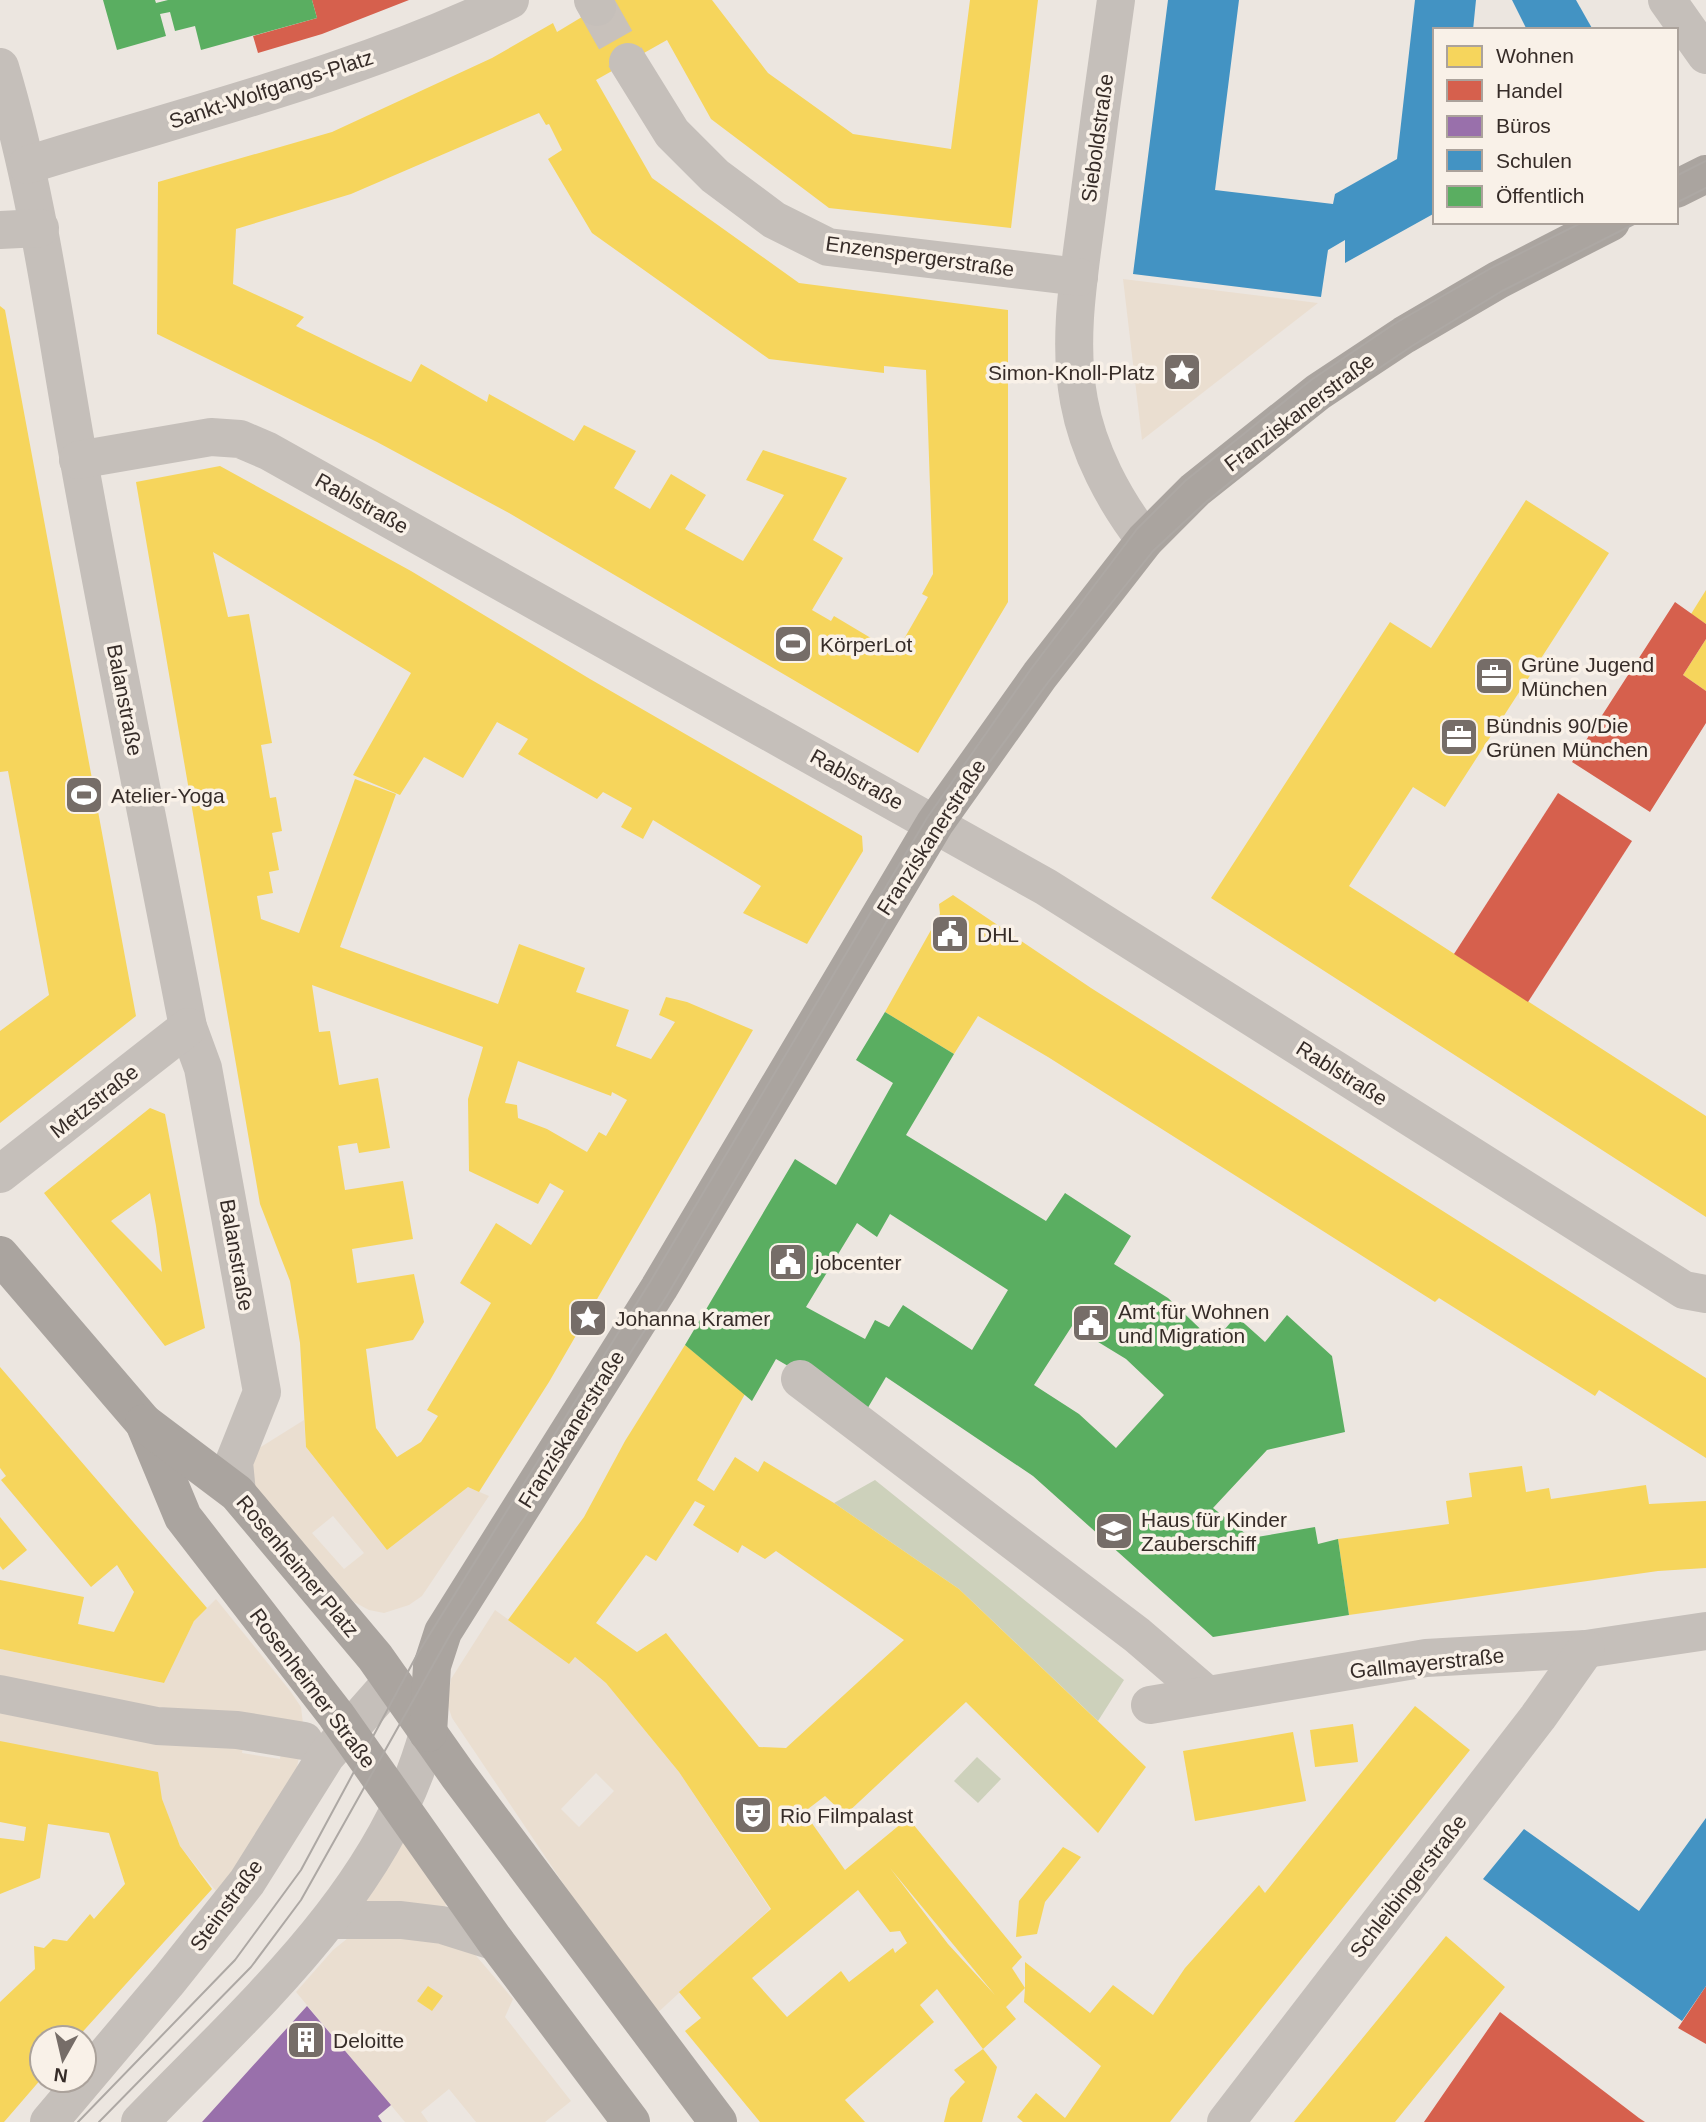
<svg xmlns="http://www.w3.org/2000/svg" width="1706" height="2122" viewBox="0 0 1706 2122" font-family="Arial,sans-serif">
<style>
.green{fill:#cdd1bb}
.plaza{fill:#eaded0;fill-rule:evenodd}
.homes{fill:#f6d55c;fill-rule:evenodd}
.shops{fill:#d6604d}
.offices{fill:#9970ab}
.schools{fill:#4393c3}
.public{fill:#5aae61;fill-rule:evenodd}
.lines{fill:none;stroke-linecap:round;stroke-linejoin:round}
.minor-tunnel{stroke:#c8c1bb;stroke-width:38;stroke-dasharray:38 19;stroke-linecap:butt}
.minor{stroke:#c5bfba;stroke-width:38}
.major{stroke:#aaa49f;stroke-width:38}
.tram{stroke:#ada8a4;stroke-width:2}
.labels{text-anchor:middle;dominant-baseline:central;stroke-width:7;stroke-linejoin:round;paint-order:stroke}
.street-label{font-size:21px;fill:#362c28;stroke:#f9f1e8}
.poi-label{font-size:21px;fill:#362c28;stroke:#f9f1e8;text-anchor:start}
</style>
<rect width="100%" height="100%" fill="#ece6e0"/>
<!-- green -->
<g class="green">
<path d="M 875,1480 L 1124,1680 L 1098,1721 L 959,1589 L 834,1503 Z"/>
<path d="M 977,1757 L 1001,1779 L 978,1803 L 954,1781 Z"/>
</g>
<!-- plaza -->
<g class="plaza">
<path d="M 1123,279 L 1318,303 L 1142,440 Z"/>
<path d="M 304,1420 L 306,1447 L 387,1550 L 468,1487 L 489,1496 L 422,1596 L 409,1605 L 384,1613 L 369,1610 L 354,1602 L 254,1485 L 248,1455 ZM 333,1516 L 364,1553 L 344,1569 L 312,1533 Z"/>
<path d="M 216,1599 L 291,1692 L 301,1707 L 304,1732 L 296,1772 L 220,1896 L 180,1846 L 171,1824 L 0,1741 L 0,1649 L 163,1683 L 194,1621 ZM 245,1735 L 282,1741 L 280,1759 L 242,1753 Z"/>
<path d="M 495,1610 L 569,1663 L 575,1657 L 606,1683 L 679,1772 L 770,1909 L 653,2017 L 452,1718 L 447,1703 L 451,1679 ZM 596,1773 L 614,1791 L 579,1827 L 561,1809 Z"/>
<path d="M 400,1838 L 446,1904 L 445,1907 L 367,1903 L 364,1895 Z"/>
<path d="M 382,1927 L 472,1951 L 513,1999 L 505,2017 L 571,2101 L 545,2122 L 476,2122 L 449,2089 L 421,2112 L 428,2122 L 405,2122 L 296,1992 L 333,1950 L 348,1938 Z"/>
</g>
<!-- homes -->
<g class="homes">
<path d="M 610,0 L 712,0 L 768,73 L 853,134 L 951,149 L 970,0 L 1038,0 L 1011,228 L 829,208 L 711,119 L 667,40 L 596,80 L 652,178 L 799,283 L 1008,310 L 1008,602 L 918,753 L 509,513 L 377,442 L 157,334 L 158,182 L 332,132 L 492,58 L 553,23 L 557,32 ZM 539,113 L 546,125 L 549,124 L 562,150 L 548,159 L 592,233 L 769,359 L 884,373 L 884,366 L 926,370 L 933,574 L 922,594 L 928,597 L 896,653 L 834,616 L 831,621 L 812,610 L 843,558 L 813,540 L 847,478 L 763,450 L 746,480 L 784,495 L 743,561 L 685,529 L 706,495 L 671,474 L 650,509 L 614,488 L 636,451 L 584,425 L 574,441 L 489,394 L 487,402 L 421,364 L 411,382 L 296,326 L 304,317 L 233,284 L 236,229 L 351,194 Z"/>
<path d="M 0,306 L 5,310 L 136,1016 L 0,1123 L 0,1031 L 49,995 L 8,771 L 0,772 Z"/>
<path d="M 220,466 L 411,571 L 590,679 L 862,836 L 863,851 L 807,944 L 743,913 L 761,886 L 653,820 L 643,839 L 621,827 L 632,808 L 603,792 L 597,799 L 518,754 L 528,739 L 497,722 L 463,778 L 424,757 L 400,795 L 353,775 L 411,673 L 213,552 L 228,617 L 249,614 L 272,743 L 261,745 L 270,798 L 276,797 L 282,831 L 272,833 L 279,870 L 269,872 L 273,893 L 257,896 L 261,919 L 299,933 L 355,779 L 396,794 L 340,947 L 498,1004 L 519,944 L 585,968 L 576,992 L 629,1010 L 616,1046 L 651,1059 L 675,1022 L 659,1015 L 666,997 L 687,1002 L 753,1030 L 549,1382 L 479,1492 L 468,1487 L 387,1550 L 306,1447 L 300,1343 L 290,1281 L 260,1204 L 136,482 ZM 312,985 L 483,1047 L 468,1099 L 469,1171 L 538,1204 L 550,1183 L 564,1191 L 531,1245 L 496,1223 L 460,1283 L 491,1303 L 427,1410 L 438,1416 L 421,1442 L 397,1457 L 376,1428 L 366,1349 L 413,1340 L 424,1322 L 414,1274 L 357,1283 L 352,1249 L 413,1239 L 403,1181 L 345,1190 L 338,1146 L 357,1143 L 359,1153 L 390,1148 L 378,1078 L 339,1085 L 330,1031 L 319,1032 ZM 518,1061 L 611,1096 L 612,1092 L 627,1100 L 606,1136 L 599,1132 L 587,1152 L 547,1129 L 518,1118 L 517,1105 L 505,1103 Z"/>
<path d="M 1526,500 L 1609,553 L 1445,807 L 1413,787 L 1349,886 L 1706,1116 L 1706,1217 L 1211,898 L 1390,622 L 1431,648 Z"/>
<path d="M 1706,590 L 1706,624 L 1691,614 Z"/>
<path d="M 1706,639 L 1706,691 L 1683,675 Z"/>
<path d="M 953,895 L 1091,988 L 1706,1378 L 1706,1458 L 1599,1390 L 1595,1396 L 1439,1298 L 1435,1302 L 1048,1057 L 978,1016 L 954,1054 L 885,1012 L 940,914 L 939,904 Z"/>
<path d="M 150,1108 L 165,1114 L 205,1328 L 165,1346 L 44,1193 ZM 150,1193 L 156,1226 L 162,1272 L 111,1221 Z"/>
<path d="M 685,1345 L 745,1394 L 697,1480 L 714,1491 L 735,1457 L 758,1472 L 764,1461 L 834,1503 L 959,1589 L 1146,1767 L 1098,1833 L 966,1702 L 845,1815 L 825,1796 L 804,1812 L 845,1870 L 908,1818 L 1022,1957 L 1012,1968 L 1025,1988 L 1025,1962 L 1090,2013 L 1113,1985 L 1153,2015 L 1185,1968 L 1259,1885 L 1265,1893 L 1415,1706 L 1470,1750 L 1170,2122 L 1023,2122 L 1017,2117 L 1036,2093 L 1065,2118 L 1101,2066 L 1024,2002 L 1025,1988 L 1006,2007 L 1016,2019 L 983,2049 L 937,1989 L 920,2005 L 934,2022 L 845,2100 L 865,2122 L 760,2122 L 685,2031 L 701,2018 L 679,1992 L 771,1909 L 679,1772 L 606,1683 L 575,1657 L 569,1664 L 508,1620 L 584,1517 L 625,1441 ZM 695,1501 L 705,1506 L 693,1525 L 738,1553 L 742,1545 L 765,1559 L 776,1551 L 904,1640 L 786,1748 L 759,1747 L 666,1633 L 637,1652 L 596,1623 L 646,1555 L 656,1561 ZM 890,1868 L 995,1995 L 948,1944 ZM 858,1890 L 890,1932 L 900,1931 L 907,1943 L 895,1953 L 893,1948 L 849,1982 L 841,1971 L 787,2017 L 752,1978 Z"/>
<path d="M 0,1367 L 207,1608 L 194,1621 L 164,1683 L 0,1649 L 0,1580 L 84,1597 L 78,1624 L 114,1632 L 134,1592 L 117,1565 L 91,1587 L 1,1480 L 6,1476 L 0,1468 Z"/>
<path d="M 1522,1466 L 1526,1492 L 1549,1488 L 1551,1499 L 1646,1485 L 1649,1504 L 1706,1501 L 1706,1568 L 1658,1571 L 1349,1615 L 1338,1539 L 1449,1524 L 1446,1501 L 1472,1497 L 1469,1473 Z"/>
<path d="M 0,1517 L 27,1550 L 3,1570 L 0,1566 Z"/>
<path d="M 1353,1724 L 1358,1762 L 1315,1767 L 1310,1730 Z"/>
<path d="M 1293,1732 L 1306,1801 L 1195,1821 L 1183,1751 Z"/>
<path d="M 0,1741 L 158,1772 L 162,1799 L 180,1846 L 212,1889 L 77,2038 L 42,2038 L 42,2078 L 4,2122 L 0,2122 L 0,2002 L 35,1969 L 34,1946 L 44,1948 L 53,1939 L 67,1941 L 90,1914 L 94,1919 L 125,1884 L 109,1833 L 48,1824 L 40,1878 L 0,1894 L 0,1838 L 24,1841 L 26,1827 L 0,1822 Z"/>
<path d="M 1063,1847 L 1081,1857 L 1045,1902 L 1037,1934 L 1016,1937 L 1019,1901 Z"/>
<path d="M 1446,1936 L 1505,1987 L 1412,2101 L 1395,2122 L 1294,2122 Z"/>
<path d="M 428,1986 L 443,1996 L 432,2011 L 417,2001 Z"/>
<path d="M 983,2049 L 997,2067 L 982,2122 L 944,2122 L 950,2098 L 965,2082 L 954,2070 Z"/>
</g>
<!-- shops -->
<g class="shops">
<path d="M 312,0 L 409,0 L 322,34 L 258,53 L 253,36 L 317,18 Z"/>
<path d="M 1675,602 L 1706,624 L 1706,639 L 1683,675 L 1706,691 L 1706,723 L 1650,812 L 1572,762 Z"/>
<path d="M 1558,793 L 1632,841 L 1528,1002 L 1454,954 Z"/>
<path d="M 1706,1986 L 1706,2044 L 1678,2028 Z"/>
<path d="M 1500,2012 L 1639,2118 L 1645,2122 L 1424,2122 Z"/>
</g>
<!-- offices -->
<path class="offices" d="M 307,2006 L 391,2105 L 378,2116 L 382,2122 L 202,2122 Z"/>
<!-- schools -->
<g class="schools">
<path d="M 1168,0 L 1239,0 L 1215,190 L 1333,204 L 1335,194 L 1397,159 L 1415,0 L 1476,0 L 1473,30 L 1435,30 L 1435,213 L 1345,263 L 1345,240 L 1328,250 L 1321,297 L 1133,274 Z"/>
<path d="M 1512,0 L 1576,0 L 1593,30 L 1527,30 Z"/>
<path d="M 1706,1818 L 1706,1986 L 1682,2021 L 1483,1879 L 1524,1829 L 1639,1911 Z"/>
</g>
<!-- public -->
<g class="public">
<path d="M 103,0 L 155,0 L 156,3 L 168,0 L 312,0 L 317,18 L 201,50 L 195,26 L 175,31 L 170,12 L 160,14 L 166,36 L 117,50 Z"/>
<path d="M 885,1012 L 954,1054 L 906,1135 L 1046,1221 L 1065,1193 L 1131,1236 L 1114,1264 L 1168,1298 L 1214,1342 L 1236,1316 L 1265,1342 L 1287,1315 L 1332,1356 L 1345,1432 L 1267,1450 L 1213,1508 L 1251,1538 L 1315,1527 L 1318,1544 L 1338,1539 L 1349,1615 L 1213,1637 L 1033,1476 L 886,1377 L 866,1411 L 776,1359 L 752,1401 L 685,1345 L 795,1159 L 836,1185 L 893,1083 L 856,1060 ZM 890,1214 L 1008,1290 L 972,1350 L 903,1305 L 889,1327 L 875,1320 L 865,1339 L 806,1307 L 857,1223 L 877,1237 ZM 1072,1326 L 1126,1359 L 1164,1395 L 1116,1448 L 1079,1414 L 1034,1385 Z"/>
</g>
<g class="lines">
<!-- minor-tunnel -->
<path class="minor-tunnel" d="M 597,7 L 628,62"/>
<!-- minor -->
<g class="minor">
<path d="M 593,0 L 597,7"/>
<path d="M 1116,0 C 1106,69 1097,137 1088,206 C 1080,270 1067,337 1079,401 C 1088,451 1114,500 1145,540"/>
<path d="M 1667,0 L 1706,55"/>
<path d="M 628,62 L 672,133 L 715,176 L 774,220 L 828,247 L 1079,277"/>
<path d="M 0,67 C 39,196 55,329 79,461 C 113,650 152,839 188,1027 L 203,1068 L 262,1392 L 234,1462 L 237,1493"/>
<path d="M 27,165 C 189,114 357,74 510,0"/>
<path d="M 0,230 L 40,228"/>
<path d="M 78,460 L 211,437 L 240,439 L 268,451 L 1046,887 L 1684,1290 L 1706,1294"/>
<path d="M 0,1174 L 188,1027"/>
<path d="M 800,1379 L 1137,1635 L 1207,1695"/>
<path d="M 0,1694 L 157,1726 L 237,1730 L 304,1741"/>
<path d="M 1150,1705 L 1426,1658 L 1586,1649 L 1706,1631"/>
<path d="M 330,1920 L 401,1920 L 442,1925 L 496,1942"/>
<path d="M 49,2122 L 169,1980 L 247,1882 L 326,1756 L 392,1681"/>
<path d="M 140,2122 C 250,2008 385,1892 428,1733"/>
<path d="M 1226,2122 L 1538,1717 L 1586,1649"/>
</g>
<!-- major -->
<g class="major">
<path d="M 1676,189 L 1706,174"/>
<path d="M 0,1255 L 144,1423 L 183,1517 L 336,1715 L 496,1942 L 631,2122"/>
<path d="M 144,1423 L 237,1493 L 375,1657 L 458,1775 L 718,2122"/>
<path d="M 428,1733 L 432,1666 L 443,1632 L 659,1288 L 935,823 L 1040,675 L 1145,540 L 1195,490 L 1318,392 L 1404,335 L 1498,280 L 1611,222"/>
</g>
<!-- tram -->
<g class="tram">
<path d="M 1676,176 L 1706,161"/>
<path d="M 1676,203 L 1706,188"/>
<path d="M 78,2122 L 235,1960 L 301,1870 L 418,1653 L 650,1282 L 927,818 L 1031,669 L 1137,529 L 1185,481 L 1311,380 L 1394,324 L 1493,267 L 1583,222"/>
<path d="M 99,2122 L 251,1967 L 301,1900 L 451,1633 L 668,1294 L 942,827 L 1049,681 L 1153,551 L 1206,502 L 1326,404 L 1412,346 L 1502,291 L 1638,222"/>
</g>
</g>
<!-- icons -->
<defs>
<symbol id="sight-square" viewBox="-11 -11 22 22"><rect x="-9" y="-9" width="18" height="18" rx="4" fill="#766d68" stroke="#f9f1e8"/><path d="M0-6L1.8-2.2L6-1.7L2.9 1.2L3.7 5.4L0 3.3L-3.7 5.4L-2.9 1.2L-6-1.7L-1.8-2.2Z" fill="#fff"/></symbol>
<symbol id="stadium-square" viewBox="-11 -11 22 22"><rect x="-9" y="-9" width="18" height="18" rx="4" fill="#766d68" stroke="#f9f1e8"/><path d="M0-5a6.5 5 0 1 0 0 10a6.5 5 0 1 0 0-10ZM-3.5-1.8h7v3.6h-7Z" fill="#fff"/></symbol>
<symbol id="office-square" viewBox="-11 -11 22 22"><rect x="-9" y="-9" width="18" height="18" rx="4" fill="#766d68" stroke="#f9f1e8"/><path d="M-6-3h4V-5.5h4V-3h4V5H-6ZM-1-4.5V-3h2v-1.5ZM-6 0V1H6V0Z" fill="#fff"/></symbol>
<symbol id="civic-square" viewBox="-11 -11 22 22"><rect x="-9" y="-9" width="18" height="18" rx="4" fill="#766d68" stroke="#f9f1e8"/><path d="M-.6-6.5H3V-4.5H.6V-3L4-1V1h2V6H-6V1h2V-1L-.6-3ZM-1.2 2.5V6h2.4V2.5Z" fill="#fff"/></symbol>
<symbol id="school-square" viewBox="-11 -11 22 22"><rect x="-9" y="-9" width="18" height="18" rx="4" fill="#766d68" stroke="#f9f1e8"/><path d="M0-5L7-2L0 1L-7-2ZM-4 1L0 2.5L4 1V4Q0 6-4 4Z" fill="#fff"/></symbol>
<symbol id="theatre-square" viewBox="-11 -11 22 22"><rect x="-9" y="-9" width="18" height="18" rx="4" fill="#766d68" stroke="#f9f1e8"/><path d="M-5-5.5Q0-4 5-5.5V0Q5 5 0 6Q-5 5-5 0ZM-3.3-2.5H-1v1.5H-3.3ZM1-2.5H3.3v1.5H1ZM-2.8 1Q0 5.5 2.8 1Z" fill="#fff"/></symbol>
<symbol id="building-square" viewBox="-11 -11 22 22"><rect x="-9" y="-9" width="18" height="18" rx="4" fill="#766d68" stroke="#f9f1e8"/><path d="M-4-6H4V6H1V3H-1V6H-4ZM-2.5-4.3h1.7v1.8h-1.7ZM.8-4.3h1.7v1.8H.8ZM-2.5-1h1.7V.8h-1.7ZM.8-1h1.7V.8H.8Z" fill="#fff"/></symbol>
</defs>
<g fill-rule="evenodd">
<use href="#sight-square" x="1160" y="350" width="44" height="44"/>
<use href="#stadium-square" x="771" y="622" width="44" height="44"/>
<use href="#office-square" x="1472" y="654" width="44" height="44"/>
<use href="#office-square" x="1437" y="715" width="44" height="44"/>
<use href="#stadium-square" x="62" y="773" width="44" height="44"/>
<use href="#civic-square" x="928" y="912" width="44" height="44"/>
<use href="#civic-square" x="766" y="1240" width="44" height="44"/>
<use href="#sight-square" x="566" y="1296" width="44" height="44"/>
<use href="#civic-square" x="1069" y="1301" width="44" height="44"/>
<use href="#school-square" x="1092" y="1509" width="44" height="44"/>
<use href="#theatre-square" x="731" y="1793" width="44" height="44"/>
<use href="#building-square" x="284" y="2018" width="44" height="44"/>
</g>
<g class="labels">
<!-- street labels -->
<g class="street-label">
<text transform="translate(271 89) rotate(-18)">Sankt-Wolfgangs-Platz</text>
<text transform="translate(1097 138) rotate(-82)">Sieboldstraße</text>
<text transform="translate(920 256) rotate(8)">Enzenspergerstraße</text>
<text transform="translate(1299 412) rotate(-37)">Franziskanerstraße</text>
<text transform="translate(362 503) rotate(29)">Rablstraße</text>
<text transform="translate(125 700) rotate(79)">Balanstraße</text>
<text transform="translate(857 779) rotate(29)">Rablstraße</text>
<text transform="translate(931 837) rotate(-57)">Franziskanerstraße</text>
<text transform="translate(1342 1073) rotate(32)">Rablstraße</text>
<text transform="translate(94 1101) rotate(-38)">Metzstraße</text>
<text transform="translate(237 1255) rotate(80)">Balanstraße</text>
<text transform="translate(571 1429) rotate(-58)">Franziskanerstraße</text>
<text transform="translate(298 1566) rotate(50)">Rosenheimer Platz</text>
<text transform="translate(1427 1663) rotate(-6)">Gallmayerstraße</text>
<text transform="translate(313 1688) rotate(53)">Rosenheimer Straße</text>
<text transform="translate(1408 1886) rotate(-52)">Schleibingerstraße</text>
<text transform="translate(226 1905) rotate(-54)">Steinstraße</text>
</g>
<!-- poi labels -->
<g class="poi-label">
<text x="1155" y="372" text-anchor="end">Simon-Knoll-Platz</text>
<text x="820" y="644">KörperLot</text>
<text x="1521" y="664">Grüne Jugend<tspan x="1521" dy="24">München</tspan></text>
<text x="1486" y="725">Bündnis 90/Die<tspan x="1486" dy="24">Grünen München</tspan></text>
<text x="111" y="795">Atelier-Yoga</text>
<text x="977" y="934">DHL</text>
<text x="815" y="1262">jobcenter</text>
<text x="1118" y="1311">Amt für Wohnen<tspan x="1118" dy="24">und Migration</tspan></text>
<text x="615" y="1318">Johanna Kramer</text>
<text x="1141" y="1519">Haus für Kinder<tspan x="1141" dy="24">Zauberschiff</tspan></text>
<text x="780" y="1815">Rio Filmpalast</text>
<text x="333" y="2040">Deloitte</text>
</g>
</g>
<!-- legend -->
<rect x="1433" y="28" width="245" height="196" fill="#f9f1e8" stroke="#aba29b" stroke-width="2"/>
<rect x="1447" y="46" width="35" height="21" fill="#f6d55c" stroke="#aba29b" stroke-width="2"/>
<text x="1496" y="63" font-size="21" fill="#362c28">Wohnen</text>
<rect x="1447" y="80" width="35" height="21" fill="#d6604d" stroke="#aba29b" stroke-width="2"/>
<text x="1496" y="98" font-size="21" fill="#362c28">Handel</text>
<rect x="1447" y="116" width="35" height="21" fill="#9970ab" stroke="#aba29b" stroke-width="2"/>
<text x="1496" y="133" font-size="21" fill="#362c28">Büros</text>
<rect x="1447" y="150" width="35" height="21" fill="#4393c3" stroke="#aba29b" stroke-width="2"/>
<text x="1496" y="168" font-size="21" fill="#362c28">Schulen</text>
<rect x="1447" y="186" width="35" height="21" fill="#5aae61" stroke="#aba29b" stroke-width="2"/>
<text x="1496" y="203" font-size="21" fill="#362c28">Öffentlich</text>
<!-- north arrow -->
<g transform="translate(63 2059) rotate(188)"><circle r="33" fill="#f9f1e8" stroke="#aba29b" stroke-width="2"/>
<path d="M0-5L12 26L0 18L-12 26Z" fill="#766d68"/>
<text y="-10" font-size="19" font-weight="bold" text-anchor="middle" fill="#362c28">N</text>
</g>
</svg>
